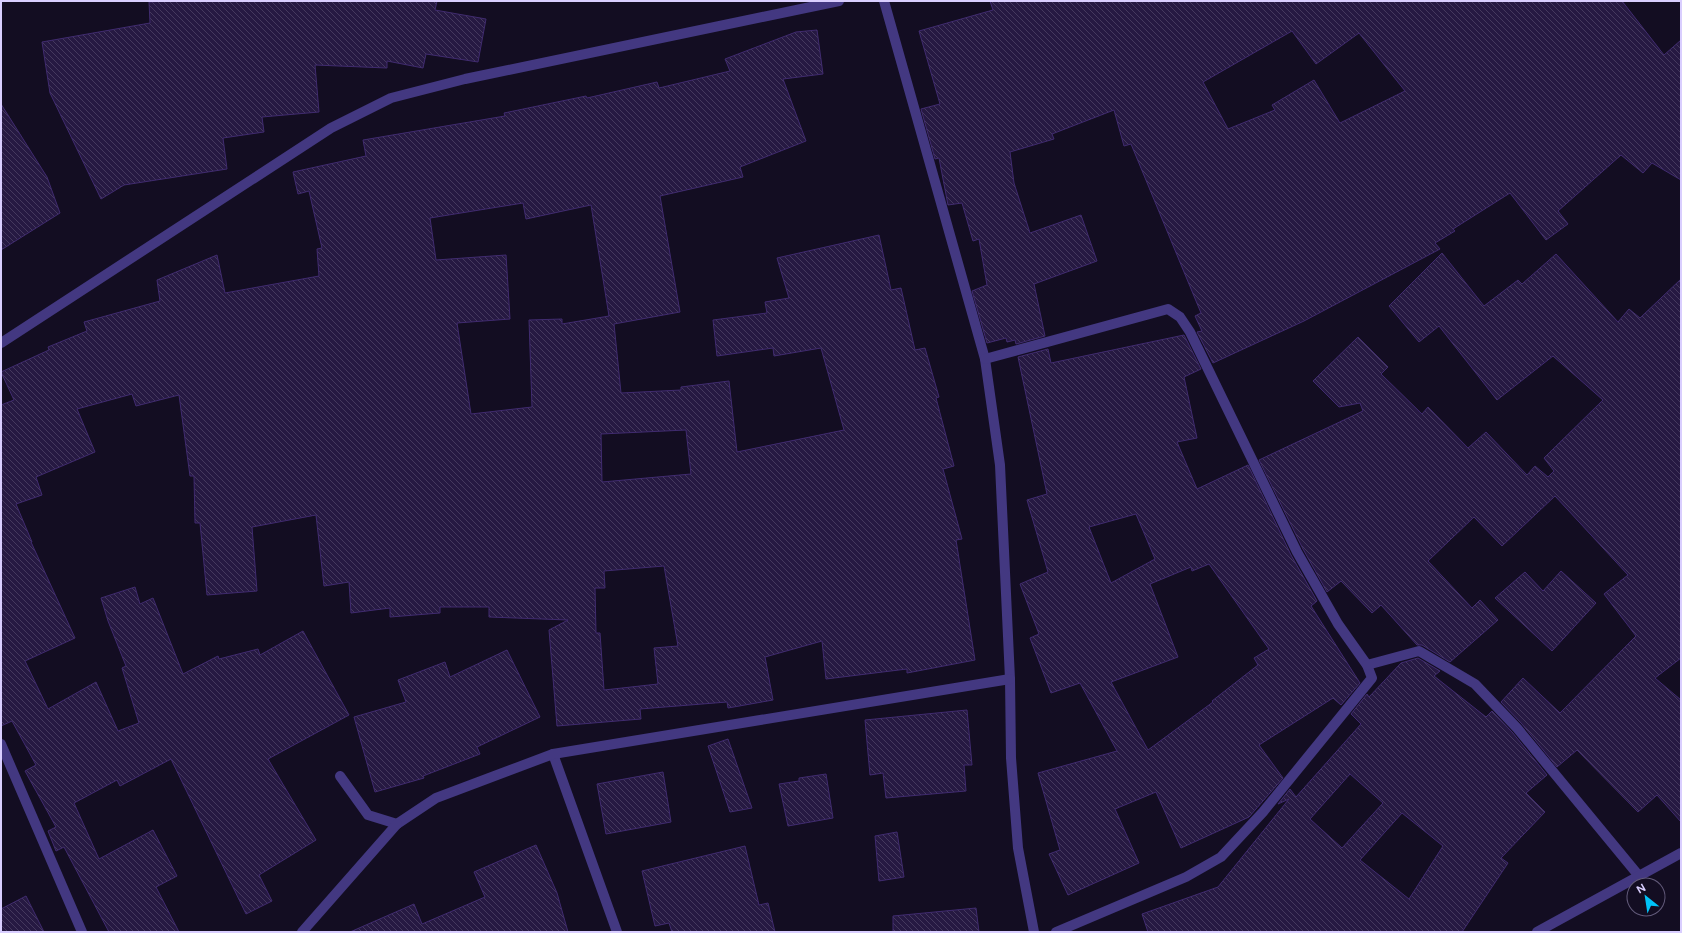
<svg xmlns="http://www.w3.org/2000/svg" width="1682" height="933" viewBox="0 0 1682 933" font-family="Figtree,sans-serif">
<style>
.building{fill:url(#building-back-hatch);stroke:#402b6f;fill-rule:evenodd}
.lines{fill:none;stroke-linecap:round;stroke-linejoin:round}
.minor{stroke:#433881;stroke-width:10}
</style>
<defs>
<pattern id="building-back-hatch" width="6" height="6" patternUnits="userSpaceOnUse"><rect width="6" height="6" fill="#261942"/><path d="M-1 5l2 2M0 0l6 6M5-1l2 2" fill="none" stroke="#45395e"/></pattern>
</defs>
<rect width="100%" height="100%" fill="#130d22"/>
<!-- building -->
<g class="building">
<path d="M 166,1 L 437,1 L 435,10 L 486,19 L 478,62 L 426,54 L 423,68 L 387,61 L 387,68 L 315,65 L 319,112 L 262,117 L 264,132 L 223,138 L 227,169 L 124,185 L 101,199 L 50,93 L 42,42 L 150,23 L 149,2 Z"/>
<path d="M 990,1 L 1622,1 L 1664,55 L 1681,40 L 1681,180 L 1652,163 L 1643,173 L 1621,155 L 1558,211 L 1568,224 L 1546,240 L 1510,193 L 1453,229 L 1455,231 L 1435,243 L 1440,249 L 1304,321 L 1213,363 L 1197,332 L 1202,331 L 1195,316 L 1201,313 L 1131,144 L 1124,146 L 1114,110 L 1052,134 L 1054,139 L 1010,152 L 1014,183 L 1030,233 L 1081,215 L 1097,261 L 1034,284 L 1045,336 L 1016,344 L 1015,340 L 1007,342 L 1006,338 L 987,343 L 972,291 L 987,285 L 979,239 L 973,241 L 962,203 L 948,205 L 939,158 L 935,159 L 921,109 L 940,104 L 919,31 L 993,10 ZM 1292,31 L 1316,64 L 1359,33 L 1405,91 L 1340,123 L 1314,80 L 1272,105 L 1275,110 L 1228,129 L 1203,82 Z"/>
<path d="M 817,30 L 823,74 L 783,79 L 806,141 L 740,167 L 743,177 L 660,196 L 680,312 L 614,324 L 621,393 L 681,390 L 681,387 L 729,381 L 737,452 L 844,430 L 821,348 L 774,356 L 773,348 L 717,356 L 713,320 L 767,313 L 765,302 L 789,298 L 777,258 L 879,235 L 891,290 L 901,288 L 915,350 L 925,348 L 939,397 L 936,398 L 954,466 L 943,469 L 962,539 L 956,540 L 975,660 L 907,673 L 907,669 L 826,679 L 822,641 L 765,657 L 773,700 L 728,708 L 727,702 L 640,709 L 641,719 L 557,726 L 549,630 L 568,620 L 489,617 L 489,607 L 440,607 L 440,613 L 390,617 L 390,608 L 351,613 L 349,582 L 324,586 L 316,515 L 252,527 L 257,591 L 207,595 L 200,523 L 195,523 L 194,476 L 190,476 L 179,395 L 136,406 L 132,394 L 77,409 L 95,452 L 36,477 L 42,495 L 16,504 L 32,542 L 31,542 L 75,638 L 25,661 L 48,709 L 96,682 L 118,731 L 139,723 L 122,668 L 126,666 L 108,621 L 101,598 L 135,587 L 140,604 L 153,598 L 183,674 L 218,656 L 219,659 L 258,649 L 260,655 L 303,631 L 349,715 L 268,759 L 316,840 L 259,875 L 272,901 L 246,914 L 171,759 L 120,786 L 117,780 L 74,803 L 99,859 L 153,830 L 177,876 L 156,887 L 179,932 L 109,932 L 64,847 L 56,851 L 48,831 L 56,827 L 25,771 L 36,765 L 12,721 L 1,726 L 1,405 L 14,400 L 1,372 L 49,350 L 48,347 L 87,331 L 84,322 L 160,301 L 157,280 L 217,255 L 225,293 L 319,276 L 317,249 L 322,248 L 309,191 L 298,194 L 293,172 L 366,156 L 363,140 L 505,116 L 504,113 L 586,96 L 587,98 L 657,82 L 659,88 L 730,71 L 725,59 L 796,32 ZM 523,203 L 526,219 L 591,205 L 609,316 L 562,324 L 562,319 L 529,320 L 532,407 L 471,414 L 457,323 L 510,319 L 506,255 L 436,260 L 430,218 ZM 686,430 L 691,474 L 602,482 L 601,434 ZM 664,566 L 678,646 L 654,648 L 658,684 L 604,690 L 600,633 L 596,633 L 595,588 L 605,588 L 604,571 Z"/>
<path d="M 1,104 L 47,177 L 60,213 L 1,250 Z"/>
<path d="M 1442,253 L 1484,306 L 1518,280 L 1522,284 L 1556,254 L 1618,322 L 1629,309 L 1640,318 L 1681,279 L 1681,658 L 1655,678 L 1681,700 L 1681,822 L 1657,795 L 1638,812 L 1577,750 L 1557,767 L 1522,724 L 1501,702 L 1523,678 L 1560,713 L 1636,636 L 1604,594 L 1628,575 L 1555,496 L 1502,546 L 1474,517 L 1428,561 L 1472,608 L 1480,600 L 1498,620 L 1450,662 L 1422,645 L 1417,645 L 1381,605 L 1372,613 L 1341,581 L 1327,592 L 1303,549 L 1259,460 L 1363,411 L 1360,403 L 1339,407 L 1313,381 L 1358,337 L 1388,367 L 1381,374 L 1422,414 L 1428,407 L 1468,448 L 1486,432 L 1527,475 L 1535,466 L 1548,477 L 1554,471 L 1544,458 L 1603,400 L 1553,356 L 1497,400 L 1439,326 L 1419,342 L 1389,306 Z"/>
<path d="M 1184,335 L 1201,369 L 1184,377 L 1197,438 L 1177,442 L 1197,489 L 1248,465 L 1291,555 L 1317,601 L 1311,606 L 1360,683 L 1341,705 L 1333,698 L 1259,745 L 1283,778 L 1249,817 L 1181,848 L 1156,792 L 1115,809 L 1139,863 L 1068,895 L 1049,854 L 1060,850 L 1038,773 L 1117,751 L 1080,683 L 1051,693 L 1030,638 L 1039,634 L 1020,584 L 1048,572 L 1027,500 L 1047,494 L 1018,357 L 1048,349 L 1051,363 ZM 1136,514 L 1155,559 L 1111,583 L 1089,527 ZM 1209,564 L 1269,649 L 1254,658 L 1258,665 L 1212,701 L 1213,702 L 1148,750 L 1111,682 L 1178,657 L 1150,584 L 1191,567 L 1192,571 Z"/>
<path d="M 1561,571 L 1596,603 L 1552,651 L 1495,598 L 1525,572 L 1543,591 Z"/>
<path d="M 507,650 L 540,717 L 477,747 L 480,754 L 423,776 L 424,778 L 375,792 L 354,717 L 406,702 L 398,680 L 445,662 L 450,677 Z"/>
<path d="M 1418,658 L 1440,671 L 1434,676 L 1486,717 L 1492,711 L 1512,732 L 1547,775 L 1526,793 L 1545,812 L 1501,858 L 1508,863 L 1462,932 L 1148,932 L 1142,914 L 1218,887 L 1289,799 L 1278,804 L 1290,789 L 1296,797 L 1361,724 L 1351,714 L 1367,694 L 1369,697 L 1401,663 ZM 1350,774 L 1383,803 L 1342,848 L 1310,819 ZM 1402,813 L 1443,846 L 1409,899 L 1360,860 Z"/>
<path d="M 967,710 L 972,765 L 964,765 L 966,791 L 886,798 L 883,773 L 870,775 L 865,720 Z"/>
<path d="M 728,739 L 752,808 L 730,812 L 708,746 Z"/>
<path d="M 663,772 L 671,822 L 606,834 L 597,784 Z"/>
<path d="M 826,774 L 833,818 L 788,826 L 779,784 L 799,781 L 799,778 Z"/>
<path d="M 897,832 L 904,877 L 879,881 L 875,836 Z"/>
<path d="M 536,845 L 557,893 L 568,932 L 350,932 L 414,904 L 422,924 L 485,897 L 474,872 Z"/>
<path d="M 745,846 L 759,905 L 768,903 L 775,932 L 672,932 L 669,923 L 655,926 L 642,871 Z"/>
<path d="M 26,896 L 44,932 L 1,932 L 1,909 Z"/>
<path d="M 976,908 L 979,932 L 893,932 L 893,916 Z"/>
</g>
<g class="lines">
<!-- minor -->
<g class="minor">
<path d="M 884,1 L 985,359 L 1000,465 L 1010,679 L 1011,758 L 1018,848 L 1034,932"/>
<path d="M 1,343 L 331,128 L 391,98 L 465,79 L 839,1"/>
<path d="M 985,359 L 1168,309 L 1180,317 L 1190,332 L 1297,552 L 1338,624 L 1367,665 L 1372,678 L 1263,812 L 1221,857 L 1186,877 L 1056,932"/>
<path d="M 1367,665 L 1419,651 L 1475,684 L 1517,728 L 1639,876"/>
<path d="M 1,744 L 82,932"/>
<path d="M 553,754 L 617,932"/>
<path d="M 340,776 L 368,815 L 397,824 L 436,798 L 553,754 L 1010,679"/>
<path d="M 302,932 L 397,824"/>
<path d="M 1537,932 L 1681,853"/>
</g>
</g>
<!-- border -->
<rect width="1682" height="933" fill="none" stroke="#d9ceff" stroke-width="4"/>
<!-- north arrow -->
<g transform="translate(1646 897) rotate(330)"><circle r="19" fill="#130d22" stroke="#625a7a"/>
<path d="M0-3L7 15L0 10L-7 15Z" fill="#00c3f9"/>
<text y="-6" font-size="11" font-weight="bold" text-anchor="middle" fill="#d9ceff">N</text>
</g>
</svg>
